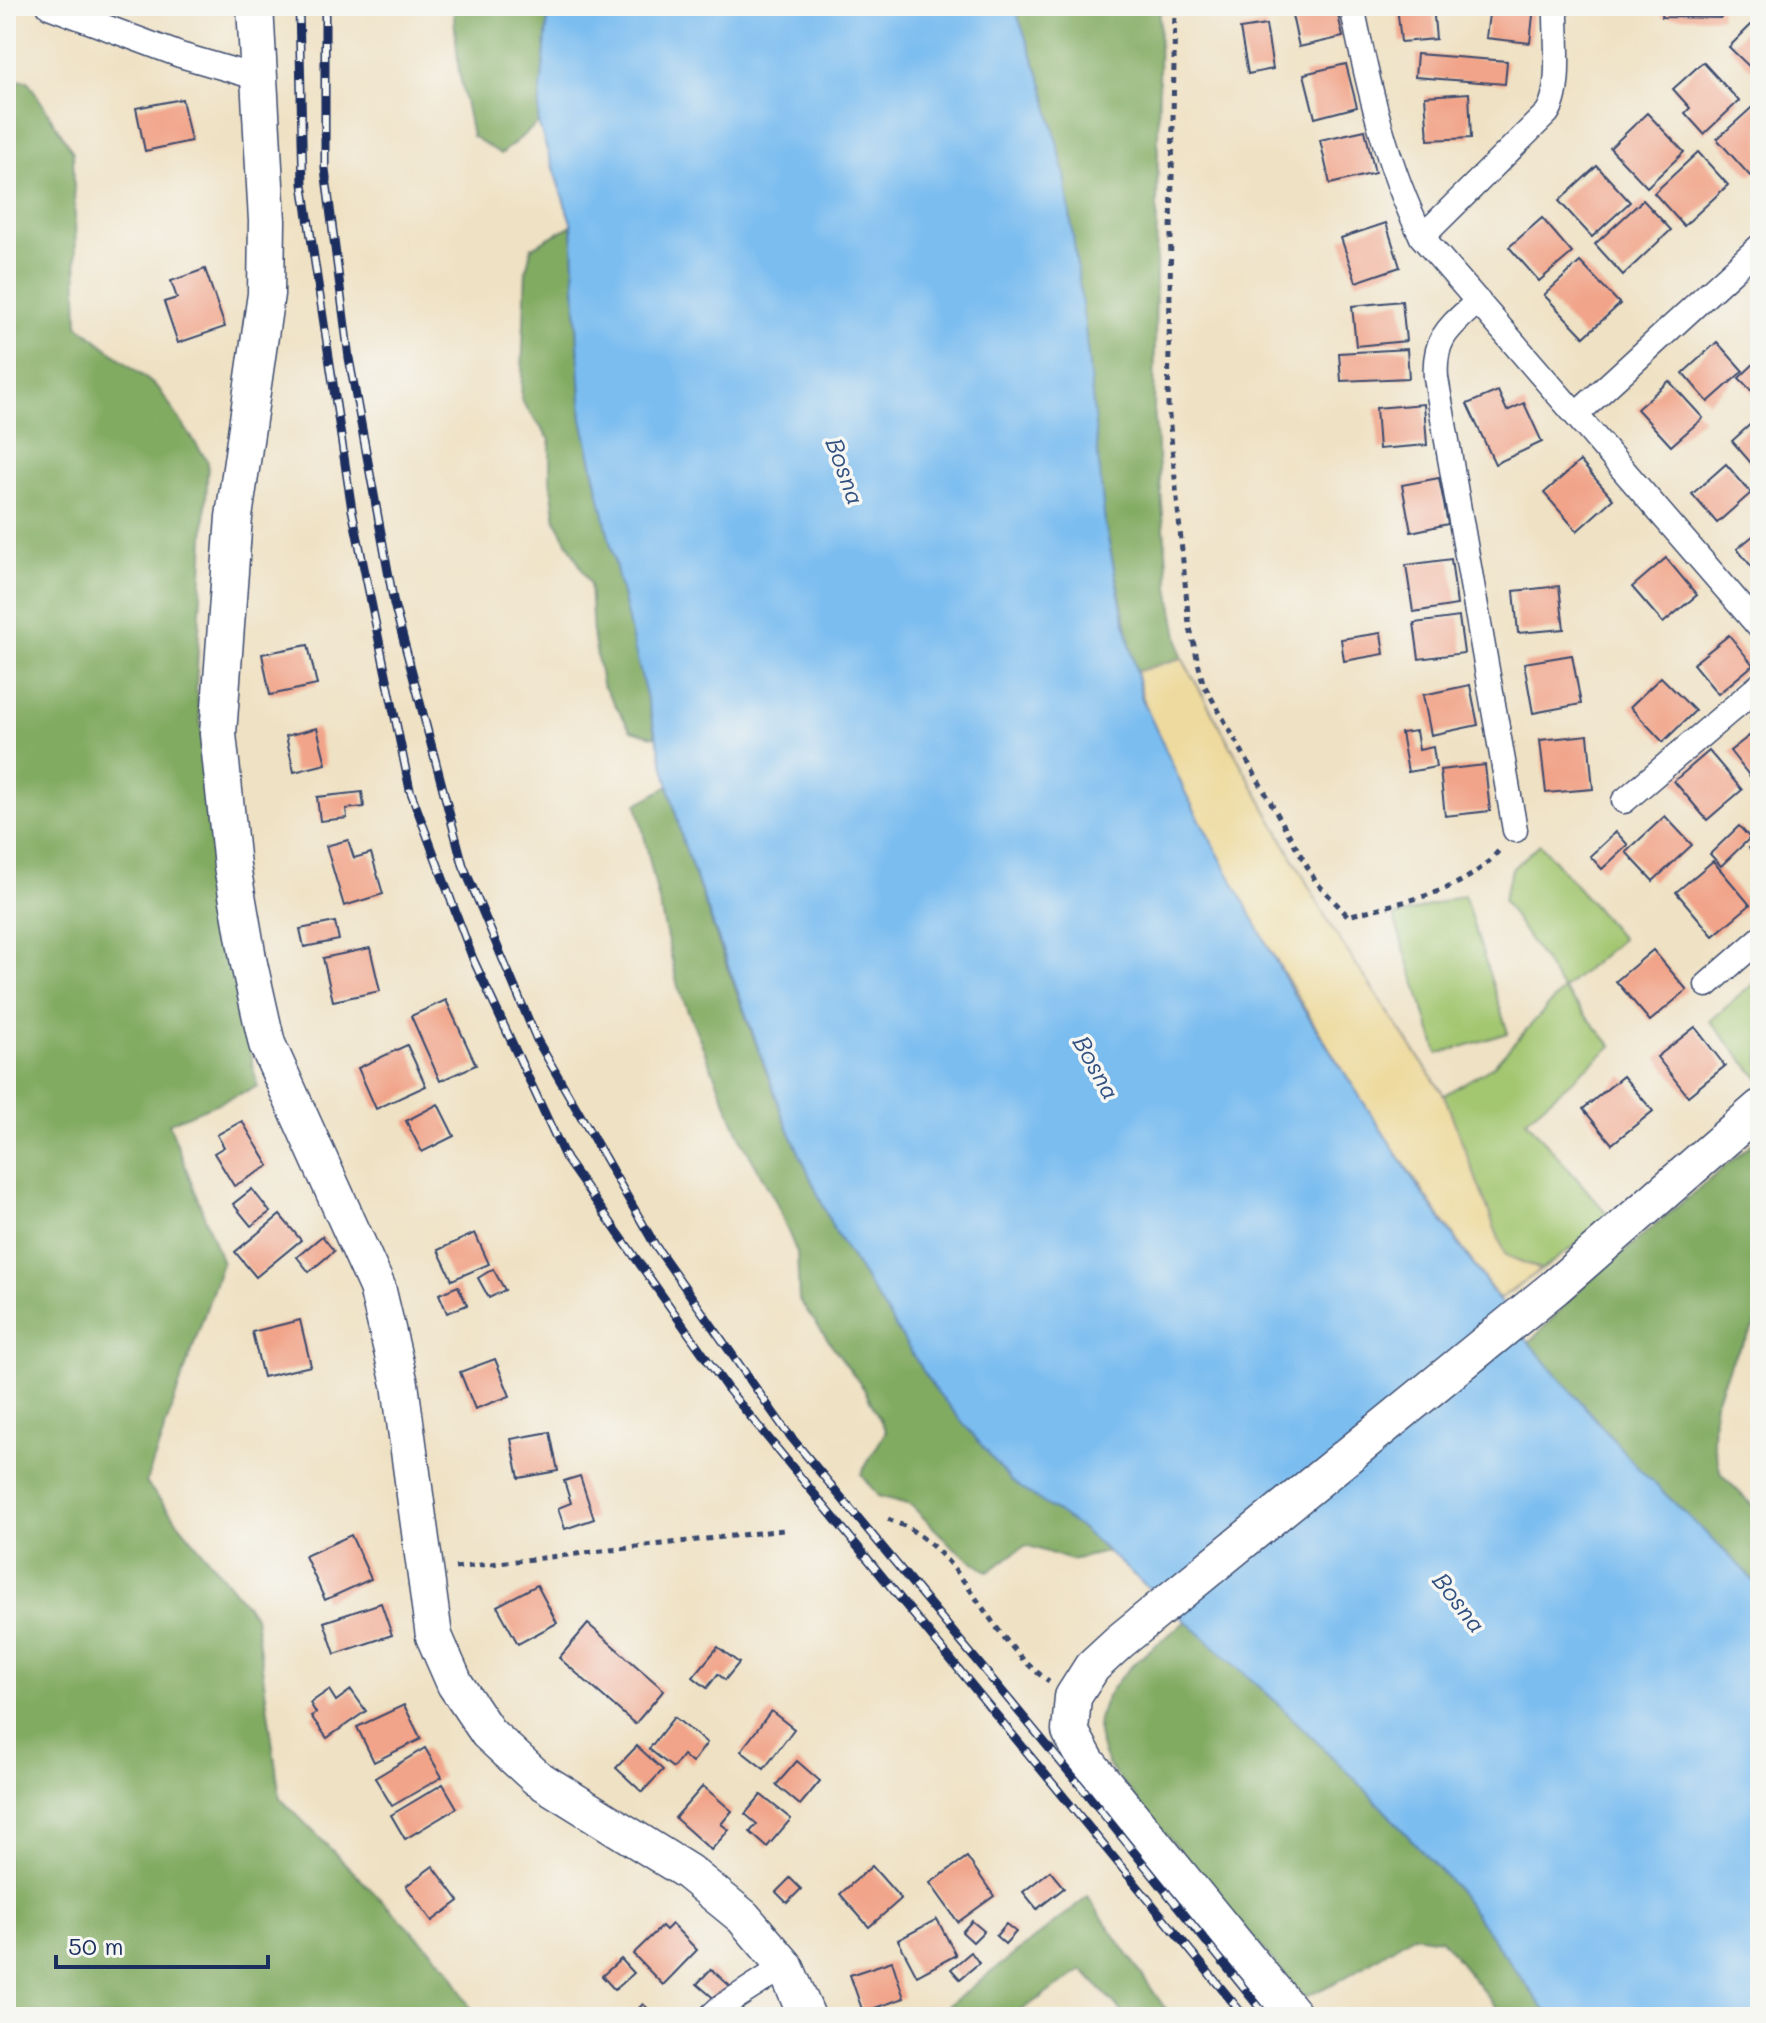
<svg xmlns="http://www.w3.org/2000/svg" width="1766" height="2023" viewBox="0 0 1766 2023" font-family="Mali,sans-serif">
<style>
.green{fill:#a3c670;stroke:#5f7a67;stroke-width:2}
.forest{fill:#82ab62;stroke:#4e6d60;stroke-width:2}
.sand{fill:#eeda9e;stroke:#84847e;stroke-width:2}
.water{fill:#7bbdf0;stroke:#4b76a7;stroke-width:2}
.building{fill:#f1a489}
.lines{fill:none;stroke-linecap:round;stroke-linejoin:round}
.street-casing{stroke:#3b4a6d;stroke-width:27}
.secondary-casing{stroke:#3b4a6d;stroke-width:39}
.path{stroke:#3b4a6d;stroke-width:5;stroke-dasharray:6 6;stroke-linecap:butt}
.street{stroke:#fff;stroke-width:24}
.secondary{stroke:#fff;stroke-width:36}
.rail-casing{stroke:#1b2f5e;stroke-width:9}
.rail{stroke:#f6f6f2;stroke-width:6;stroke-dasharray:18;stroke-linecap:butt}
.labels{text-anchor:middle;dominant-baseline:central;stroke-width:7;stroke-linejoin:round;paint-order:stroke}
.water-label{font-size:24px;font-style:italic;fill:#335282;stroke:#f6f6f2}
</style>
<rect width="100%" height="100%" fill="#f6f6f2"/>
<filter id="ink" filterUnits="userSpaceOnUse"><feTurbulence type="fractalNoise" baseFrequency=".0125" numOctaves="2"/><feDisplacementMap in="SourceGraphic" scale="16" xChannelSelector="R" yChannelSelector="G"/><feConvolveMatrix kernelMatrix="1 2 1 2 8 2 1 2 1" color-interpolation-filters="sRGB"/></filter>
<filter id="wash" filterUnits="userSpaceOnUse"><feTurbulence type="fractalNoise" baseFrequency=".006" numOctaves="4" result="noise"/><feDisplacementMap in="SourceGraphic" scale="32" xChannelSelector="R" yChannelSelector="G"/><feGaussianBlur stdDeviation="1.8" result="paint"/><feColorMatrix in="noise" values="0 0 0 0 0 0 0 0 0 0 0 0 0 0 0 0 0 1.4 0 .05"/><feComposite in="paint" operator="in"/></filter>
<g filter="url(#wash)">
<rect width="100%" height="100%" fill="#efe1c3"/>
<!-- green -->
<g class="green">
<path d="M 1540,844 L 1622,939 L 1563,989 L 1612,1046 L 1526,1120 L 1612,1219 L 1541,1270 L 1505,1255 L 1444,1095 L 1493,1066 L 1563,990 L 1503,900 L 1512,869 Z"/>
<path d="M 1464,895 L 1508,1033 L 1438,1054 L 1394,917 Z"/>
<path d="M 1760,978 L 1760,1080 L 1710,1021 Z"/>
</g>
<!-- forest -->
<g class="forest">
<path d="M 453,6 L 549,6 L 538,123 L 501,154 L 472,136 L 459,71 Z"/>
<path d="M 1014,6 L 1160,6 L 1154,409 L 1169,587 L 1182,658 L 1136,672 L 1105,524 L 1065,176 L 1043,85 Z"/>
<path d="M 6,80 L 28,81 L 73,152 L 78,325 L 159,389 L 208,462 L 196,688 L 231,949 L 257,1087 L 169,1123 L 222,1263 L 146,1483 L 255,1616 L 280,1798 L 449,1968 L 475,2017 L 6,2017 Z"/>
<path d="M 572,225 L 582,419 L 656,737 L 631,730 L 602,684 L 593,635 L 590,584 L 556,521 L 550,480 L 550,440 L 521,400 L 526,270 L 532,247 Z"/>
<path d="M 669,786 L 683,842 L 725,961 L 785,1121 L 834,1230 L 934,1388 L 1107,1552 L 1071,1560 L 1026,1545 L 988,1572 L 952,1546 L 911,1505 L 878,1496 L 861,1474 L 886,1431 L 864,1389 L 799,1300 L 797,1253 L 776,1202 L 742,1141 L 678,987 L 637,804 Z"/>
<path d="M 1760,1137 L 1760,1318 L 1731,1361 L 1714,1406 L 1713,1441 L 1721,1474 L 1760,1513 L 1760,1589 L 1743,1569 L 1637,1467 L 1529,1343 L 1581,1288 Z"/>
<path d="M 1186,1621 L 1271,1697 L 1362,1786 L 1455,1887 L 1550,2017 L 1504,2017 L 1441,1939 L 1413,1935 L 1346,1977 L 1304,1998 L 1109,1767 C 1105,1756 1098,1742 1098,1731 C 1098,1681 1152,1650 1186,1621 Z"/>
<path d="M 1088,1897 L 1171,2017 L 1126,2017 L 1083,1970 L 1010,2017 L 949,2017 L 944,2009 Z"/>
</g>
<!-- sand -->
<path class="sand" d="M 1182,658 L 1333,930 L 1444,1095 L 1505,1255 L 1541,1270 L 1499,1299 C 1394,1155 1297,1006 1215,849 C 1185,793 1150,734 1136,672 Z"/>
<!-- water -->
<path class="water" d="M 549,6 L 1014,6 L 1043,85 L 1065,176 L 1085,328 L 1105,524 L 1123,614 L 1142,699 L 1186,794 L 1293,993 L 1420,1190 L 1529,1343 L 1637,1467 L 1743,1569 L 1760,1589 L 1760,2017 L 1550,2017 L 1455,1887 L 1362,1786 L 1271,1697 L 1082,1529 L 1011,1481 L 934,1388 L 834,1230 L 785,1121 L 683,842 L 635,651 L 582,419 L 572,225 L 538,123 Z"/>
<g id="blocks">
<!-- building -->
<g class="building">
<path d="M 1290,6 L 1336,6 L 1343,37 L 1299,47 Z"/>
<path d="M 1397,6 L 1433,6 L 1436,39 L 1401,42 Z"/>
<path d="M 1490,6 L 1534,6 L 1530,43 L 1486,38 Z"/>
<path d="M 1663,6 L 1721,6 L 1721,18 L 1662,17 Z"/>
<path d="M 1754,22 L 1760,28 L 1760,77 L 1729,47 Z"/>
<path d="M 1266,25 L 1273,69 L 1248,74 L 1240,29 Z"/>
<path d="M 1417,54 L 1507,61 L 1505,84 L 1415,77 Z"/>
<path d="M 1703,62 L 1739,101 L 1704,134 L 1685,113 L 1690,108 L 1673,89 Z"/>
<path d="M 1346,64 L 1357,107 L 1315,118 L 1304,74 Z"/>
<path d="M 1469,93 L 1471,138 L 1428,140 L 1425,96 Z"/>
<path d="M 182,99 L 191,141 L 145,151 L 136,108 Z"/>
<path d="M 1760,100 L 1760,168 L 1750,176 L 1717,139 Z"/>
<path d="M 1647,113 L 1684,152 L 1647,187 L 1610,148 Z"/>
<path d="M 1365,130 L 1375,173 L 1330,184 L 1320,140 Z"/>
<path d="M 1698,152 L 1728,185 L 1684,226 L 1654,193 Z"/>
<path d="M 1597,166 L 1630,202 L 1592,237 L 1559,201 Z"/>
<path d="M 1643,200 L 1671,230 L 1623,275 L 1595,244 Z"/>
<path d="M 1542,218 L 1572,253 L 1539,281 L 1509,247 Z"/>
<path d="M 1386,223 L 1400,267 L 1356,282 L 1341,238 Z"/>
<path d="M 1580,262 L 1620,304 L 1584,337 L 1544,295 Z"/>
<path d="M 205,269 L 225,327 L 178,343 L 164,302 L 177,298 L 171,281 Z"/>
<path d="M 1402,301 L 1406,341 L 1356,346 L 1352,306 Z"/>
<path d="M 1717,342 L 1743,371 L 1708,402 L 1683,373 Z"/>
<path d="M 1407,349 L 1409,378 L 1341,381 L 1339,353 Z"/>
<path d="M 1759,359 L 1760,361 L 1760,400 L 1739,378 Z"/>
<path d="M 1669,381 L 1703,418 L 1671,446 L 1637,409 Z"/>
<path d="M 1498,391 L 1507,411 L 1524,403 L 1542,442 L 1495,464 L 1467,404 Z"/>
<path d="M 1424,404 L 1427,445 L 1379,449 L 1376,408 Z"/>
<path d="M 1754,421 L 1760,428 L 1760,467 L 1757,470 L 1732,441 Z"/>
<path d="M 1580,461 L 1613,499 L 1577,531 L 1544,493 Z"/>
<path d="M 1726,464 L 1751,493 L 1717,523 L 1692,494 Z"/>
<path d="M 1439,478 L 1448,524 L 1411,532 L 1402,485 Z"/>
<path d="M 1760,530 L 1760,577 L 1737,549 Z"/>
<path d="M 1666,558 L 1697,595 L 1663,623 L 1632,587 Z"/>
<path d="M 1451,559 L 1457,605 L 1413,612 L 1406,565 Z"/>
<path d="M 1559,586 L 1564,629 L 1518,633 L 1514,591 Z"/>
<path d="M 1459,617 L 1464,653 L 1419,659 L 1414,623 Z"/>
<path d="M 1381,633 L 1384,654 L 1344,661 L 1341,639 Z"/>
<path d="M 1729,635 L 1753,665 L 1718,694 L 1693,664 Z"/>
<path d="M 308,645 L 317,685 L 270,695 L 262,654 Z"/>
<path d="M 1572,655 L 1581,704 L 1533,713 L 1524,663 Z"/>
<path d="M 1661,677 L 1695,711 L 1663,742 L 1630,707 Z"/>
<path d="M 1470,685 L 1478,725 L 1431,735 L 1423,695 Z"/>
<path d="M 1760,711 L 1760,731 L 1750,718 Z"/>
<path d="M 317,728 L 326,764 L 294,772 L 286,736 Z"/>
<path d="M 1416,731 L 1419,750 L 1433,747 L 1436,767 L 1408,772 L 1401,733 Z"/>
<path d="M 1588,735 L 1593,789 L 1546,793 L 1540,740 Z"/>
<path d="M 1749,736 L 1760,750 L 1760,789 L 1730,751 Z"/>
<path d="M 1709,751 L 1742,790 L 1707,820 L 1674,781 Z"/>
<path d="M 1485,765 L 1490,811 L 1445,816 L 1440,770 Z"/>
<path d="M 362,792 L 364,807 L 346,809 L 347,818 L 320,821 L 317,797 Z"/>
<path d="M 1665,816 L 1692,845 L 1653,881 L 1626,852 Z"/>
<path d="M 1739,826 L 1750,838 L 1721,866 L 1710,854 Z"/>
<path d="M 1616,832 L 1628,845 L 1602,869 L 1590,856 Z"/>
<path d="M 1760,838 L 1760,861 L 1749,848 Z"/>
<path d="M 348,840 L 354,858 L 371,853 L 383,894 L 344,906 L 326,846 Z"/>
<path d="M 1713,861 L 1750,905 L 1713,936 L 1676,892 Z"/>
<path d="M 335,922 L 339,940 L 304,947 L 300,929 Z"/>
<path d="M 370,948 L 380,991 L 333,1001 L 323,958 Z"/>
<path d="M 1653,950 L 1687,990 L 1650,1021 L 1616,981 Z"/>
<path d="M 446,1000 L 476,1065 L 440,1081 L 411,1016 Z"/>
<path d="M 1695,1027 L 1725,1066 L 1688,1096 L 1657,1057 Z"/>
<path d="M 407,1045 L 426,1086 L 376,1109 L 358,1068 Z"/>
<path d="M 1623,1076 L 1653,1111 L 1612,1144 L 1583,1109 Z"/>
<path d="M 438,1104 L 454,1136 L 422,1152 L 406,1121 Z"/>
<path d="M 242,1121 L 269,1166 L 234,1186 L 214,1153 L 224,1147 L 217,1135 Z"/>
<path d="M 252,1189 L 270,1212 L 251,1226 L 233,1204 Z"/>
<path d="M 280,1215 L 301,1240 L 256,1277 L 235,1252 Z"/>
<path d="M 475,1233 L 489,1264 L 452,1280 L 438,1250 Z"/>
<path d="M 322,1236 L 334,1251 L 309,1272 L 297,1257 Z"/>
<path d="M 493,1269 L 505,1290 L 489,1298 L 478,1278 Z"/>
<path d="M 458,1286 L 467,1305 L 447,1313 L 439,1294 Z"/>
<path d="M 300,1320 L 311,1366 L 263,1377 L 252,1332 Z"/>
<path d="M 495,1359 L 510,1396 L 475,1409 L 460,1372 Z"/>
<path d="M 550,1432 L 558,1471 L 519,1478 L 511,1439 Z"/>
<path d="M 580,1476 L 594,1519 L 565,1529 L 558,1508 L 571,1503 L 564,1481 Z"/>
<path d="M 351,1535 L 371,1579 L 325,1600 L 305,1556 Z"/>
<path d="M 537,1585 L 557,1623 L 518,1644 L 497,1606 Z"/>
<path d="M 381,1603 L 392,1635 L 335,1654 L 324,1622 Z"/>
<path d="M 588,1624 L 664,1690 L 635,1724 L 559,1658 Z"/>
<path d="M 718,1647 L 739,1663 L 725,1680 L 718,1674 L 707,1688 L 693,1677 Z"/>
<path d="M 329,1690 L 336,1701 L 351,1690 L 366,1711 L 327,1738 L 311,1716 L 316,1713 L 310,1703 Z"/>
<path d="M 404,1705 L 421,1739 L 374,1762 L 357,1727 Z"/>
<path d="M 771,1711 L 794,1729 L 764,1769 L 741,1751 Z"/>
<path d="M 674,1717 L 707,1743 L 692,1763 L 683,1755 L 673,1768 L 649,1749 Z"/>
<path d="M 637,1746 L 663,1770 L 642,1792 L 616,1768 Z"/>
<path d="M 425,1748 L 442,1777 L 392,1806 L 375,1778 Z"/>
<path d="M 797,1761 L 820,1781 L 800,1805 L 776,1785 Z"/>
<path d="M 443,1784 L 457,1808 L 405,1839 L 391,1815 Z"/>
<path d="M 703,1786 L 732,1811 L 721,1824 L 729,1830 L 711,1850 L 675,1818 Z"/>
<path d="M 761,1795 L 791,1819 L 767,1847 L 750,1832 L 757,1824 L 745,1814 Z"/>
<path d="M 967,1857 L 994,1896 L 958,1922 L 930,1883 Z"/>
<path d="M 433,1866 L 459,1901 L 432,1921 L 406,1886 Z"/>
<path d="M 872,1866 L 901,1899 L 869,1927 L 840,1894 Z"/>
<path d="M 1050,1871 L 1064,1888 L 1037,1909 L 1023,1892 Z"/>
<path d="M 790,1878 L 801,1889 L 787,1903 L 776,1892 Z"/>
<path d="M 937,1919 L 956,1955 L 917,1976 L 898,1940 Z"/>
<path d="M 972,1921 L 984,1931 L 973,1942 L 962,1932 Z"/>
<path d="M 672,1924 L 697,1950 L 663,1985 L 633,1954 L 662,1926 L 666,1930 Z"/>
<path d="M 1006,1924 L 1016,1932 L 1005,1944 L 996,1936 Z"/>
<path d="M 971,1952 L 979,1963 L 960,1979 L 951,1969 Z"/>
<path d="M 621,1959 L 634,1973 L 615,1990 L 602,1976 Z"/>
<path d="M 892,1961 L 904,1998 L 863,2012 L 850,1975 Z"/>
<path d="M 711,1969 L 730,1986 L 717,2001 L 697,1984 Z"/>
<path d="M 643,2004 L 657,2017 L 630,2017 Z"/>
</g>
</g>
</g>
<g filter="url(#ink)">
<use href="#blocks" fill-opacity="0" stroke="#3b4a6d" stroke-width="2"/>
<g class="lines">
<defs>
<g id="street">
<path d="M 49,6 L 180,55 L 259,78"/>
<path d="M 1352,6 C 1368,85 1386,165 1422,237 L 1760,628"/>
<path d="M 1422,237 L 1547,113 C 1563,91 1555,35 1556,6"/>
<path d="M 1478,301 C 1450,327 1433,337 1436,378 L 1515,830"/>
<path d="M 1577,414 L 1760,246"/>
<path d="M 1624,801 L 1760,685"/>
<path d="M 1707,985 L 1760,939"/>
<path d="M 710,2017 L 721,2007 L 785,1966"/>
</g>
<g id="secondary">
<path d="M 255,6 L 267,221 L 266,294 L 234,517 L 218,734 L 232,866 L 249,964 L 267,1044 L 377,1287 L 400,1384 L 434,1636 L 455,1684 L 488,1733 L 537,1778 L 688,1872 L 743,1917 L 785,1966 L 807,2017"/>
<path d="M 1295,2017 L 1087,1762 L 1070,1731 L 1073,1697 L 1092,1667 L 1119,1642 L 1555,1287 L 1760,1108"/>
</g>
</defs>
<!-- street casing -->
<use href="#street" class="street-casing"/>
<!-- secondary casing -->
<use href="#secondary" class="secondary-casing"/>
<!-- path -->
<g class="path">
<path d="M 1175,6 L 1168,405 L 1189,624 L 1203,683 L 1316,882 L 1348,916 C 1401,901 1464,895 1500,849"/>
<path d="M 888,1519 C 897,1523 908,1527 916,1533 C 972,1571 992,1643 1049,1681"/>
<path d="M 455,1568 L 784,1530"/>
</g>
<!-- street -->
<use href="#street" class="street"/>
<!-- secondary -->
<use href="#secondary" class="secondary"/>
<defs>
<g id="rail">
<path d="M 299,6 L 303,184 L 352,510 L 410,790 L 473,959 L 566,1159 L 727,1388 L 1245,2017"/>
<path d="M 325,6 L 325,169 L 349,358 L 394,604 L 463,865 L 537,1040 L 655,1245 L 786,1431 L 1084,1790 L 1267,2017"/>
</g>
</defs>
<!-- rail casing -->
<use href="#rail" class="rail-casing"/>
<!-- rail -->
<use href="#rail" class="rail"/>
</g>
</g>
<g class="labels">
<!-- water labels -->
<g class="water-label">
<text transform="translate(846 471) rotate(70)">Bosna</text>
<text transform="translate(1097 1067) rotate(61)">Bosna</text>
<text transform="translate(1460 1602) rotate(52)">Bosna</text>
</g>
</g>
<!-- margin -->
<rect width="1766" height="2023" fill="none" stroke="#f6f6f2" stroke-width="32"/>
<!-- scale -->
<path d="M56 1955v12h212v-12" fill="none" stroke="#1b2f5e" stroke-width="4"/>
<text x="68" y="1955" font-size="24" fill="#1b2f5e" stroke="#f6f6f2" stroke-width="6" paint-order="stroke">50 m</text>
</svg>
